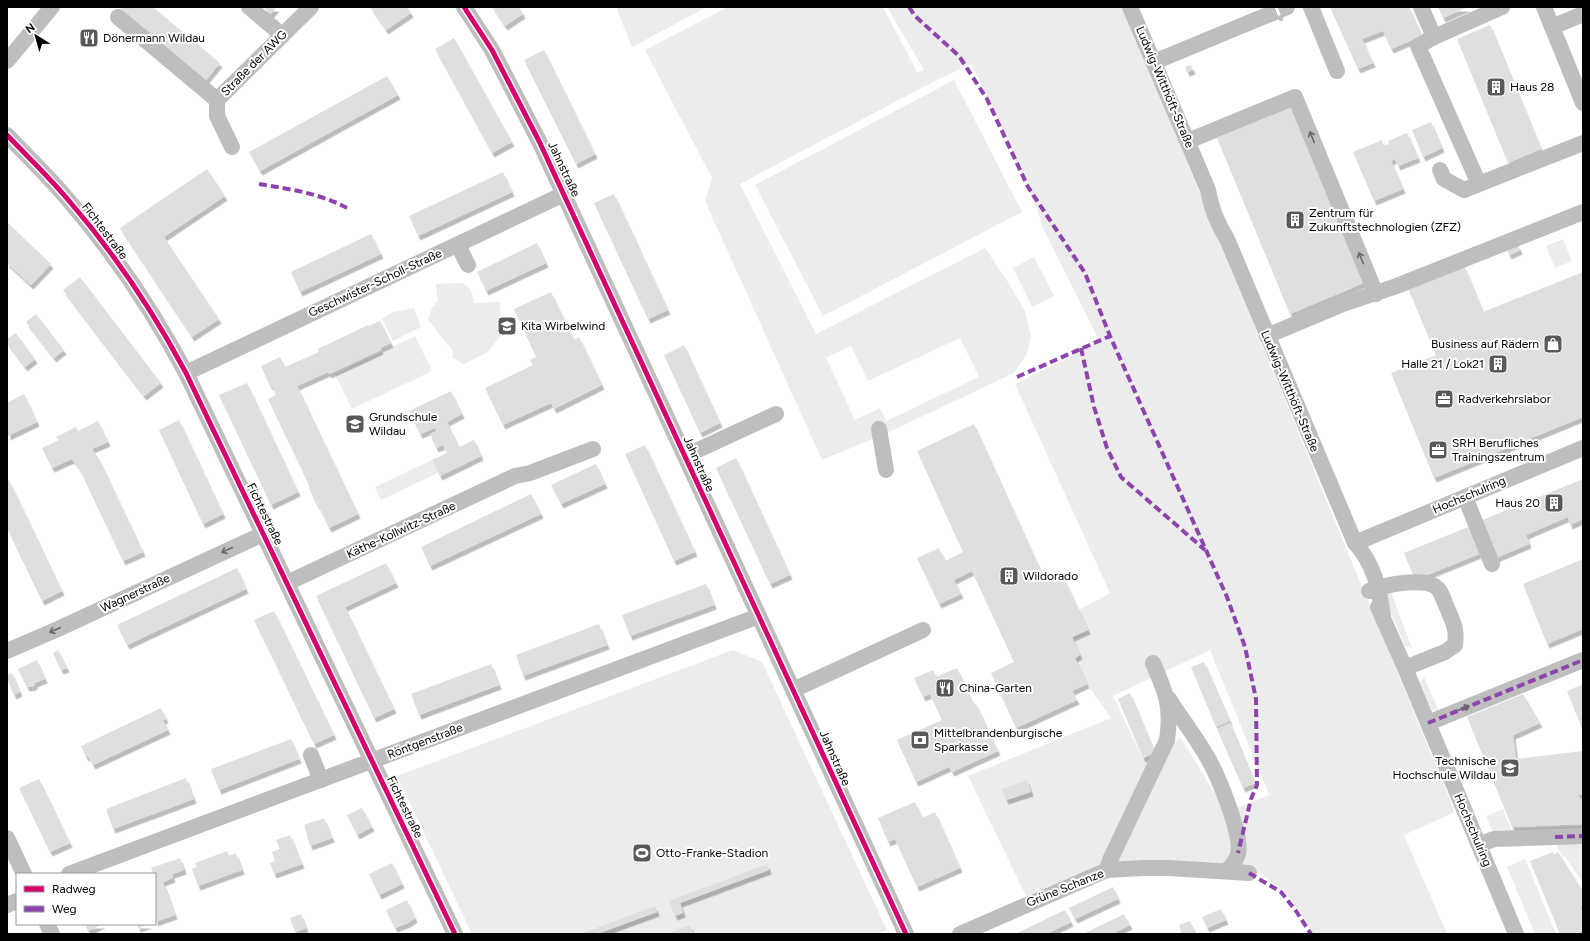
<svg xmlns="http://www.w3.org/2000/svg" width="1590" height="941" viewBox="0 0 1590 941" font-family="Figtree,sans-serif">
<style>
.green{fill:#ececec;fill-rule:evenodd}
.building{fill:#dfdfdf;filter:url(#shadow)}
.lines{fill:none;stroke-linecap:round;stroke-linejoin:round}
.minor{stroke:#bebebe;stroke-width:16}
.rail-casing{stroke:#bebebe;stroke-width:4.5}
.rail{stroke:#fff;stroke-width:3;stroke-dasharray:9;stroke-linecap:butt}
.quiet{stroke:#8e44ad;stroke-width:4;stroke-dasharray:8 4;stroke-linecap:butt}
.cycleway-casing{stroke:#fff;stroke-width:8}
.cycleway{stroke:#d6006c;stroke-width:5}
.oneway{stroke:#686868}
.labels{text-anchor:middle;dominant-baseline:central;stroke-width:4;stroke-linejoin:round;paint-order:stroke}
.poi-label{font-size:12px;fill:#000;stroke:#fff;text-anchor:start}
.street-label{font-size:12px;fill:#000;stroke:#fff}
</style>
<defs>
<filter id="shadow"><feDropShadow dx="2.5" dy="4.5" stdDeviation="0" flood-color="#0004"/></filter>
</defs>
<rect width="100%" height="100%" fill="#fff"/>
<!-- green -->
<g class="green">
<path d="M 616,7 L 707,7 L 632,47 Z"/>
<path d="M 728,7 L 883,7 L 917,72 L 924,70 L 887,7 L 1123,7 L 1455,812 L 1404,835 L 1447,934 L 1313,934 L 1300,912 L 1284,891 L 1259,873 L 1229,867 L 1103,863 L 1026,896 L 968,776 L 1111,718 L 1087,684 L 1075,658 L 1080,655 L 1072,637 L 1088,630 L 1079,610 L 1110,593 L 1015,384 L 1100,342 L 1041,224 L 1040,217 L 991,103 L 971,64 L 931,83 L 740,184 L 816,334 L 985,248 L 1006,279 L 1025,311 L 1031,337 L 1027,354 L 1014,373 L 887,433 L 822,460 L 705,201 L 712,178 L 645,50 ZM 960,338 L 979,377 L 886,421 L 880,408 L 855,420 L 826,358 L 851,346 L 868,381 ZM 1210,650 L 1269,795 L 1226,812 L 1181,738 L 1143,759 L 1113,696 Z"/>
<path d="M 954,80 L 1022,212 L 823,316 L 755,185 Z"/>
<path d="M 1563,239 L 1572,261 L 1555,268 L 1546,246 Z"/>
<path d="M 1034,257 L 1054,296 L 1032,307 L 1013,268 Z"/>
<path d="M 463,283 L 471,290 L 474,303 L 500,302 L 501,335 L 488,352 L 464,364 L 453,358 L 452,349 L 442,338 L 428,319 L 432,308 L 438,301 L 436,284 Z"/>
<path d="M 414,308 L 421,327 L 393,341 L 382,319 L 393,312 Z"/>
<path d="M 415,336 L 432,371 L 352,409 L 335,374 Z"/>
<path d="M 432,460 L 438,473 L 381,500 L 375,487 Z"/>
<path d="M 1389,587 L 1412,648 L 1405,646 L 1388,606 L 1384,592 Z"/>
<path d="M 733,650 L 762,662 L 887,930 L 876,934 L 472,934 L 397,776 Z"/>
<path d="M 1424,677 L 1439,712 L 1431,708 L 1420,682 Z"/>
<path d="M 1503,809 L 1511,829 L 1583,826 L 1583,831 L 1494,834 L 1486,816 Z"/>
<path d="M 1583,843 L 1583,883 L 1565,856 L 1563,857 L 1557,847 L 1557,844 Z"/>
<path d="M 1525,859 L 1556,934 L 1535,934 L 1507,867 Z"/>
</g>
<!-- building -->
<g class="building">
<path d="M 119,7 L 153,7 L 220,63 L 206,80 Z"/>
<path d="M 263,7 L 277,7 L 271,14 Z"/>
<path d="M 370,7 L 407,7 L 411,13 L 386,30 Z"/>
<path d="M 492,7 L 519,7 L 523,14 L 505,26 Z"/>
<path d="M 1330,7 L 1409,7 L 1422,36 L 1391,49 L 1383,31 L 1362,39 L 1373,63 L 1358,69 Z"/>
<path d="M 1438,7 L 1468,7 L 1443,18 Z"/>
<path d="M 1490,25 L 1541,149 L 1508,163 L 1457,39 Z"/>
<path d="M 454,38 L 512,142 L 492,153 L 435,49 Z"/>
<path d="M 544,50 L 595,154 L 576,164 L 524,60 Z"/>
<path d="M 1191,65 L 1193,70 L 1187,72 L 1185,67 Z"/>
<path d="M 387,76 L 398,95 L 260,171 L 249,152 Z"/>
<path d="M 1293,106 L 1366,282 L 1290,314 L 1217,138 Z"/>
<path d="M 1431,122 L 1442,148 L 1423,157 L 1412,130 Z"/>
<path d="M 1407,133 L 1418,158 L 1398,166 L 1395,159 L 1391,161 L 1403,189 L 1374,201 L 1353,152 L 1382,140 L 1384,146 L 1389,144 L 1388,141 Z"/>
<path d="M 207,169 L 225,196 L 164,237 L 219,319 L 192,337 L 120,228 Z"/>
<path d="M 503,172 L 512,192 L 418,236 L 409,216 Z"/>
<path d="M 614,194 L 668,310 L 648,319 L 594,203 Z"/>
<path d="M 7,222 L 51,264 L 31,285 L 7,263 Z"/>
<path d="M 371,234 L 381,254 L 300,292 L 291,272 Z"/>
<path d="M 537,243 L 546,263 L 486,291 L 477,272 Z"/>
<path d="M 1518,245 L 1520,250 L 1509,255 L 1507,250 Z"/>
<path d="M 1464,266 L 1483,312 L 1583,272 L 1583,417 L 1434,478 L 1391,373 L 1436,355 L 1408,288 Z"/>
<path d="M 80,277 L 161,383 L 144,396 L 63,290 Z"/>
<path d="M 551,292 L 574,340 L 579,337 L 602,385 L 554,409 L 551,403 L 503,425 L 485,388 L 533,365 L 530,360 L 536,357 L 514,309 Z"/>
<path d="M 36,314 L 64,350 L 54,358 L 26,322 Z"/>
<path d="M 380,321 L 391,343 L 380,348 L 381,350 L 329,374 L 328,372 L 297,386 L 358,514 L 329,528 L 318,505 L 316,504 L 309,488 L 310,487 L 268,399 L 276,395 L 272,385 L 270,386 L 261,366 L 280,357 L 285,367 L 319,352 L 318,349 L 368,325 L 369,326 Z"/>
<path d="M 16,333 L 35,359 L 25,367 L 7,343 L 7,339 Z"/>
<path d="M 684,345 L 720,423 L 700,433 L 664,355 Z"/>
<path d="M 247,383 L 298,492 L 271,505 L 219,395 Z"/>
<path d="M 451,391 L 462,414 L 447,422 L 459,447 L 474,440 L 481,456 L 440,476 L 432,460 L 447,453 L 443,445 L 436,448 L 430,434 L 437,431 L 435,428 L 420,434 L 409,411 Z"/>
<path d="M 24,394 L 37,422 L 8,436 L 7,403 Z"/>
<path d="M 179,420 L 223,514 L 203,524 L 159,430 Z"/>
<path d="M 98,421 L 108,442 L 92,449 L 99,459 L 143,552 L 123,561 L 79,468 L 72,459 L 52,468 L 42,448 L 59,440 L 56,437 L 76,427 L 78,431 Z"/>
<path d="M 974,424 L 1045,580 L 1061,572 L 1088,630 L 1072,637 L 1080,655 L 1075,658 L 1087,684 L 1072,691 L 1077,700 L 1016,728 L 991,673 L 1014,662 L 972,571 L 954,580 L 961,594 L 939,604 L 917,558 L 939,548 L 945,561 L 963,552 L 917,451 Z"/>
<path d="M 645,445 L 695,552 L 674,561 L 625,454 Z"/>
<path d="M 736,458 L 790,575 L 770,584 L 716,468 Z"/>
<path d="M 596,464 L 605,484 L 561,504 L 551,485 Z"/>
<path d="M 1583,479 L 1583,519 L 1570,525 L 1568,517 L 1526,535 L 1529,544 L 1496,558 L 1480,521 Z"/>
<path d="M 9,480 L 62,591 L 42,601 L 7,528 L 7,481 Z"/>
<path d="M 531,494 L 541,514 L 430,566 L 421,547 Z"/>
<path d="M 1468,527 L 1479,554 L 1415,580 L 1404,553 Z"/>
<path d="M 1583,559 L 1583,629 L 1547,644 L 1523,584 Z"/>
<path d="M 386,563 L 396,583 L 345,607 L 394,709 L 374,718 L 316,596 Z"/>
<path d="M 237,568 L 246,589 L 127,645 L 117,625 Z"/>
<path d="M 706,584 L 714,605 L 630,636 L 622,615 Z"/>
<path d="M 274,611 L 334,735 L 314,744 L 254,620 Z"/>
<path d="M 599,624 L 607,645 L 523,676 L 516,655 Z"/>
<path d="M 58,650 L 67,668 L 61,670 L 53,653 Z"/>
<path d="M 37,660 L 45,679 L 35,683 L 34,686 L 27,687 L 18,669 Z"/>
<path d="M 1204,662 L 1230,721 L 1216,727 L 1191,667 Z"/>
<path d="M 491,664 L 499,685 L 419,715 L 411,694 Z"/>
<path d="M 957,668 L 974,705 L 976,704 L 998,751 L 952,772 L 949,767 L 916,782 L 897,740 L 942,720 L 930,694 L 923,697 L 914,678 L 933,670 L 936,677 Z"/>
<path d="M 12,673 L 20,692 L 14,695 L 7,679 L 7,675 Z"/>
<path d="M 1583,684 L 1583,731 L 1567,691 Z"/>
<path d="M 1130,693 L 1155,753 L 1143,758 L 1118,699 Z"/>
<path d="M 1523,694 L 1540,723 L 1513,735 L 1516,759 L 1583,751 L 1583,794 L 1578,795 L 1583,804 L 1583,824 L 1512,827 L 1467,717 Z"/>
<path d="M 161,708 L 166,719 L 163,720 L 168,730 L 93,765 L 88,756 L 86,757 L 81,746 Z"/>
<path d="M 1230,723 L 1255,783 L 1243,788 L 1217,729 Z"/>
<path d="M 291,739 L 299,759 L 219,790 L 211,769 Z"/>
<path d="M 186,778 L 194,799 L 113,829 L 106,809 Z"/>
<path d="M 39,779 L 70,843 L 50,852 L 19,788 Z"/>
<path d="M 1027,780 L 1031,792 L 1006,800 L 1002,789 Z"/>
<path d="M 915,802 L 922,818 L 935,812 L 960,868 L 917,887 L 895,839 L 888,842 L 878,818 Z"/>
<path d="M 362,808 L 372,827 L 357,835 L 347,815 Z"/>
<path d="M 324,818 L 332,838 L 310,846 L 304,825 Z"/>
<path d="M 290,835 L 302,864 L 274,874 L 270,863 L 275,861 L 272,852 L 280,849 L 276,840 Z"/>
<path d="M 227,851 L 229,856 L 236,853 L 242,870 L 198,886 L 192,869 L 197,867 L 195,863 Z"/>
<path d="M 1553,852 L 1554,855 L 1558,852 L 1583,891 L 1583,906 L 1580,908 L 1583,913 L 1583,934 L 1560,934 L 1530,861 Z"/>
<path d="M 180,858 L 184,870 L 172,874 L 173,878 L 163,882 L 175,915 L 155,922 L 155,874 L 153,874 L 151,868 Z"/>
<path d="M 392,863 L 402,884 L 379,895 L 369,874 Z"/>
<path d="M 767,864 L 769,870 L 680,903 L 683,913 L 675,916 L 669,901 Z"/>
<path d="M 1113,887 L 1118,899 L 1075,919 L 1069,908 Z"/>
<path d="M 407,900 L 415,918 L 408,923 L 395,928 L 386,910 Z"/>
<path d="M 655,906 L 657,912 L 597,934 L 580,934 Z"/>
<path d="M 1221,909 L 1226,920 L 1207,928 L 1202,917 Z"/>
<path d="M 1065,910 L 1071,922 L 1046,934 L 1015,934 Z"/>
<path d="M 301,914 L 306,928 L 295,932 L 290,918 Z"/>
<path d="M 1124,914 L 1130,925 L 1112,934 L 1083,934 Z"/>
<path d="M 1190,921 L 1196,934 L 1182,934 L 1179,925 Z"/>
<path d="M 85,924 L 103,924 L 88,931 Z"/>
<path d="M 137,924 L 150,924 L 138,928 Z"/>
<path d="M 690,925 L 693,934 L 673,934 L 672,932 Z"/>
</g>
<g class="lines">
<!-- minor -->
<g class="minor">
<path d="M 249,7 L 282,35"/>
<path d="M 464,7 L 492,50 L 539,141 L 906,934"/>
<path d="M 1130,7 L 1208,190 C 1211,208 1217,223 1227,239 L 1355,543 C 1374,564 1379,588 1383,616"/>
<path d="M 1311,7 L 1337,71"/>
<path d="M 1421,7 L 1434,37 L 1502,7"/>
<path d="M 1544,7 L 1583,103"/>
<path d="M 118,17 L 217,100"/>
<path d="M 1552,27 L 1583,14"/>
<path d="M 1434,37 L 1418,46 L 1479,184 L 1583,143"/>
<path d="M 7,61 L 52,7"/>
<path d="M 1154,62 L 1287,7"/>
<path d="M 7,135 C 28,157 50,178 70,202 C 115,254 154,313 186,373 L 455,934"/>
<path d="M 1188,141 L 1295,97 L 1376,294"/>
<path d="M 232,147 L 217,116 L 217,100 L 311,7"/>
<path d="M 1440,170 L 1444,179 L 1464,190 L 1479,184"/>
<path d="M 458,245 L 468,265"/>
<path d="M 1267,336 L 1343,304 L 1394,287 L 1583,212"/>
<path d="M 186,373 L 564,194"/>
<path d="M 879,429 L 886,470"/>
<path d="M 685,456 L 776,414"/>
<path d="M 1465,497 L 1492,564"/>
<path d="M 1355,543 L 1583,448"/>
<path d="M 287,583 L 515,476 L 530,473 L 593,449"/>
<path d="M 1369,591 C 1384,585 1429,575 1439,590 C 1443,596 1445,604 1448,610 C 1454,625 1457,629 1455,645 L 1445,652 L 1405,668"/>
<path d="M 1378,607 L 1405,668 L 1516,934"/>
<path d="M 7,651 L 58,629 L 263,534"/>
<path d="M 793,690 L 923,630"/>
<path d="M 1169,699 C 1181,718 1195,736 1206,755 C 1217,773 1243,835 1238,854 C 1236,861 1232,866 1226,871"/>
<path d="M 1428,723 L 1583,660"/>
<path d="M 311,755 L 321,780"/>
<path d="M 7,838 L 24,874"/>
<path d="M 1479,845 L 1494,839 L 1583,836"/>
<path d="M 1107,870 L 1110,860 L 1167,740 C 1172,706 1166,693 1153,663"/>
<path d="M 69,874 L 759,616"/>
<path d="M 7,905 L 17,901"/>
<path d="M 47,924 L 52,934"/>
<path d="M 960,934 L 1107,870 L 1144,868 L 1169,868 L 1249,873"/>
</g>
<defs>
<path id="rail" d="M 1276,7 L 1281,19"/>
</defs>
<!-- rail casing -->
<use href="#rail" class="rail-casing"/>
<!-- rail -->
<use href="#rail" class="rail"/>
<!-- quiet -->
<g class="quiet">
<path d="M 909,7 L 915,16 L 959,56 L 987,99 L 1028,187 L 1085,273 L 1110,336 L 1227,597 L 1245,647 L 1256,699 L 1257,785 L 1251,799 L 1238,853"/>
<path d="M 259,184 C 289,189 319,193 347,208"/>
<path d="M 1081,348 L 1094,407 L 1107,448 L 1121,477 L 1205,550"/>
<path d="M 1017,377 L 1110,336"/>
<path d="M 1428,723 L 1583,660"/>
<path d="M 1555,837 L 1583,836"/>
<path d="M 1249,873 L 1281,892 L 1296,911 L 1311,934"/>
</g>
<defs>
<g id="cycleway">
<path d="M 464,7 L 492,50 L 539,141 L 906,934"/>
<path d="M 7,135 C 28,157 50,178 70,202 C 115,254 154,313 186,373 L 455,934"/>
</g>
</defs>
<!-- cycleway casing -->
<use href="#cycleway" class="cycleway-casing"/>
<!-- cycleway -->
<use href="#cycleway" class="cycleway"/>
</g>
<!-- one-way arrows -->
<defs><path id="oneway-shaft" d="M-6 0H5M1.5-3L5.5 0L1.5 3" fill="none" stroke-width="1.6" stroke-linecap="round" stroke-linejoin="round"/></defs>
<g class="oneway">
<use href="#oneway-shaft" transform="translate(1312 137) rotate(-112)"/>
<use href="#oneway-shaft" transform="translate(1361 258) rotate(-112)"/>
<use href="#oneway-shaft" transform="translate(227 550) rotate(155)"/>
<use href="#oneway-shaft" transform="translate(55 630) rotate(156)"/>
<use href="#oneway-shaft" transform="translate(1464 708) rotate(-22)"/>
</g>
<!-- icons -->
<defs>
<symbol id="restaurant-square" viewBox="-11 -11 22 22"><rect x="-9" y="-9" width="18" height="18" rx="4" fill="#595959" stroke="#fff"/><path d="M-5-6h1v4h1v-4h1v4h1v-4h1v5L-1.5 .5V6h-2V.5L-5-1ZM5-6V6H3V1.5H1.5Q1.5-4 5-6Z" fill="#fff"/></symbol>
<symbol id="building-square" viewBox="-11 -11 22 22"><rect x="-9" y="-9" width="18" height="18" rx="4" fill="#595959" stroke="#fff"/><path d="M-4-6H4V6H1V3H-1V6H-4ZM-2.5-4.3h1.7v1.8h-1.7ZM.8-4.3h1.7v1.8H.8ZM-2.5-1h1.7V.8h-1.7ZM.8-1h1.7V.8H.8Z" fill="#fff"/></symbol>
<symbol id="school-square" viewBox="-11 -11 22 22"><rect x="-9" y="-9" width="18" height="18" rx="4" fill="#595959" stroke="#fff"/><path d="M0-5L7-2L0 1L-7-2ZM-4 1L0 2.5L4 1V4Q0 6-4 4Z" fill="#fff"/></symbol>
<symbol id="shop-square" viewBox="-11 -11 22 22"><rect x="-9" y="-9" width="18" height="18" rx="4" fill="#595959" stroke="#fff"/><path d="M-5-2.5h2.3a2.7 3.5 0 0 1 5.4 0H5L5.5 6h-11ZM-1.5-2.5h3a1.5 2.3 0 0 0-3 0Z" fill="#fff"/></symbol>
<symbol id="office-square" viewBox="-11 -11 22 22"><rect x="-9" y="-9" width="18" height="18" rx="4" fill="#595959" stroke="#fff"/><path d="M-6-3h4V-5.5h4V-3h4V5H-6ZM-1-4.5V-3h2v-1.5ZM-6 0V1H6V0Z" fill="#fff"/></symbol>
<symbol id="bank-square" viewBox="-11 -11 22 22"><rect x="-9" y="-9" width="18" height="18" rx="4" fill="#595959" stroke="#fff"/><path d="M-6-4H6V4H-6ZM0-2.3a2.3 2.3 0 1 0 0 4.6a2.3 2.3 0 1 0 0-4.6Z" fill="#fff"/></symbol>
<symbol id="university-square" viewBox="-11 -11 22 22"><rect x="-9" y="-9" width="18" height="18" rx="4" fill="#595959" stroke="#fff"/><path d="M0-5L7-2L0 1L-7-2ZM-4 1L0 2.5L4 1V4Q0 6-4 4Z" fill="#fff"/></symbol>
<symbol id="stadium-square" viewBox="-11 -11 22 22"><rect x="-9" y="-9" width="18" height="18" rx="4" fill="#595959" stroke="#fff"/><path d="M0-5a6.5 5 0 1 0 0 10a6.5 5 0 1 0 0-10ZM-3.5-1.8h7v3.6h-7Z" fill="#fff"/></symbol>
</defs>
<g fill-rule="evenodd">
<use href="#restaurant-square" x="78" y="27" width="22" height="22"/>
<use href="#building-square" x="1485" y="76" width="22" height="22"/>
<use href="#building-square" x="1284" y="209" width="22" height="22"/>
<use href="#school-square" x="496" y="315" width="22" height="22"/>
<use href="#shop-square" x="1542" y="333" width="22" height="22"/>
<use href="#building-square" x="1487" y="353" width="22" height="22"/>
<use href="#office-square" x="1433" y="388" width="22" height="22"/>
<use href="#school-square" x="344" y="413" width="22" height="22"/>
<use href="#office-square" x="1427" y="439" width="22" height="22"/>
<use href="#building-square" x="1543" y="492" width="22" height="22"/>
<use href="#building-square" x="998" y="565" width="22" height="22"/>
<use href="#restaurant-square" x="934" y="677" width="22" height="22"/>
<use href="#bank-square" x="909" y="729" width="22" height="22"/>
<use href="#university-square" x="1499" y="757" width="22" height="22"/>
<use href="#stadium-square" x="631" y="842" width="22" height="22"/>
</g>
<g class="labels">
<!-- poi labels -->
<g class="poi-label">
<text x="103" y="38">Dönermann Wildau</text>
<text x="1510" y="87">Haus 28</text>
<text x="1309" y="213">Zentrum für<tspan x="1309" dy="14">Zukunftstechnologien (ZFZ)</tspan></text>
<text x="521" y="326">Kita Wirbelwind</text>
<text x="1539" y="344" text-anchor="end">Business auf Rädern</text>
<text x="1484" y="364" text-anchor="end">Halle 21 / Lok21</text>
<text x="1458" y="399">Radverkehrslabor</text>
<text x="369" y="417">Grundschule<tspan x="369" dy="14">Wildau</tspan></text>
<text x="1452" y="443">SRH Berufliches<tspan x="1452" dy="14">Trainingszentrum</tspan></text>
<text x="1540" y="503" text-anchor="end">Haus 20</text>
<text x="1023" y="576">Wildorado</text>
<text x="959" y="688">China-Garten</text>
<text x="934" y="733">Mittelbrandenburgische<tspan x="934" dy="14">Sparkasse</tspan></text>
<text x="1496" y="761" text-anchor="end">Technische<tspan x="1496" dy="14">Hochschule Wildau</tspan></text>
<text x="656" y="853">Otto-Franke-Stadion</text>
</g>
<!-- street labels -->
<g class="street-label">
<text transform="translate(254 63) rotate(-45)">Straße der AWG</text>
<text transform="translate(1165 87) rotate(67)">Ludwig-Witthöft-Straße</text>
<text transform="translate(564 169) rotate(65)">Jahnstraße</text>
<text transform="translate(105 231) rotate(53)">Fichtestraße</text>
<text transform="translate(375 283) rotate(-25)">Geschwister-Scholl-Straße</text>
<text transform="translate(1290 391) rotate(67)">Ludwig-Witthöft-Straße</text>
<text transform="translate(699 464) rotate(66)">Jahnstraße</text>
<text transform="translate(1469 495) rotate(-23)">Hochschulring</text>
<text transform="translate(265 514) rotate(64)">Fichtestraße</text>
<text transform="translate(401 530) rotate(-25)">Käthe-Kollwitz-Straße</text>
<text transform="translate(135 593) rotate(-25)">Wagnerstraße</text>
<text transform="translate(425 741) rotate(-21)">Röntgenstraße</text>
<text transform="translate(835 758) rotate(66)">Jahnstraße</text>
<text transform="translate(405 807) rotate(64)">Fichtestraße</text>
<text transform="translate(1473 830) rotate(67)">Hochschulring</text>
<text transform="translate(1065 888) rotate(-22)">Grüne Schanze</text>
</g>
</g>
<!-- border -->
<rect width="1590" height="941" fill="none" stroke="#000000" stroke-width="16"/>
<!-- legend -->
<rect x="16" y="873" width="140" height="52" fill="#ffffff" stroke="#999999"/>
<rect x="24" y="886" width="20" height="6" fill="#d6006c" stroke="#999999"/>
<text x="52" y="893" font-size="12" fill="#000000">Radweg</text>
<rect x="24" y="906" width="20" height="6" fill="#8e44ad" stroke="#999999"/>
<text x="52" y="913" font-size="12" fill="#000000">Weg</text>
<!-- north arrow -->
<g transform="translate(36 36) rotate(323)" stroke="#ffffff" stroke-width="3" paint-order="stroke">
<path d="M0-3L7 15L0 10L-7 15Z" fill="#000000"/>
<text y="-6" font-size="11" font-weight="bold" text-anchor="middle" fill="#000000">N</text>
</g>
</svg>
